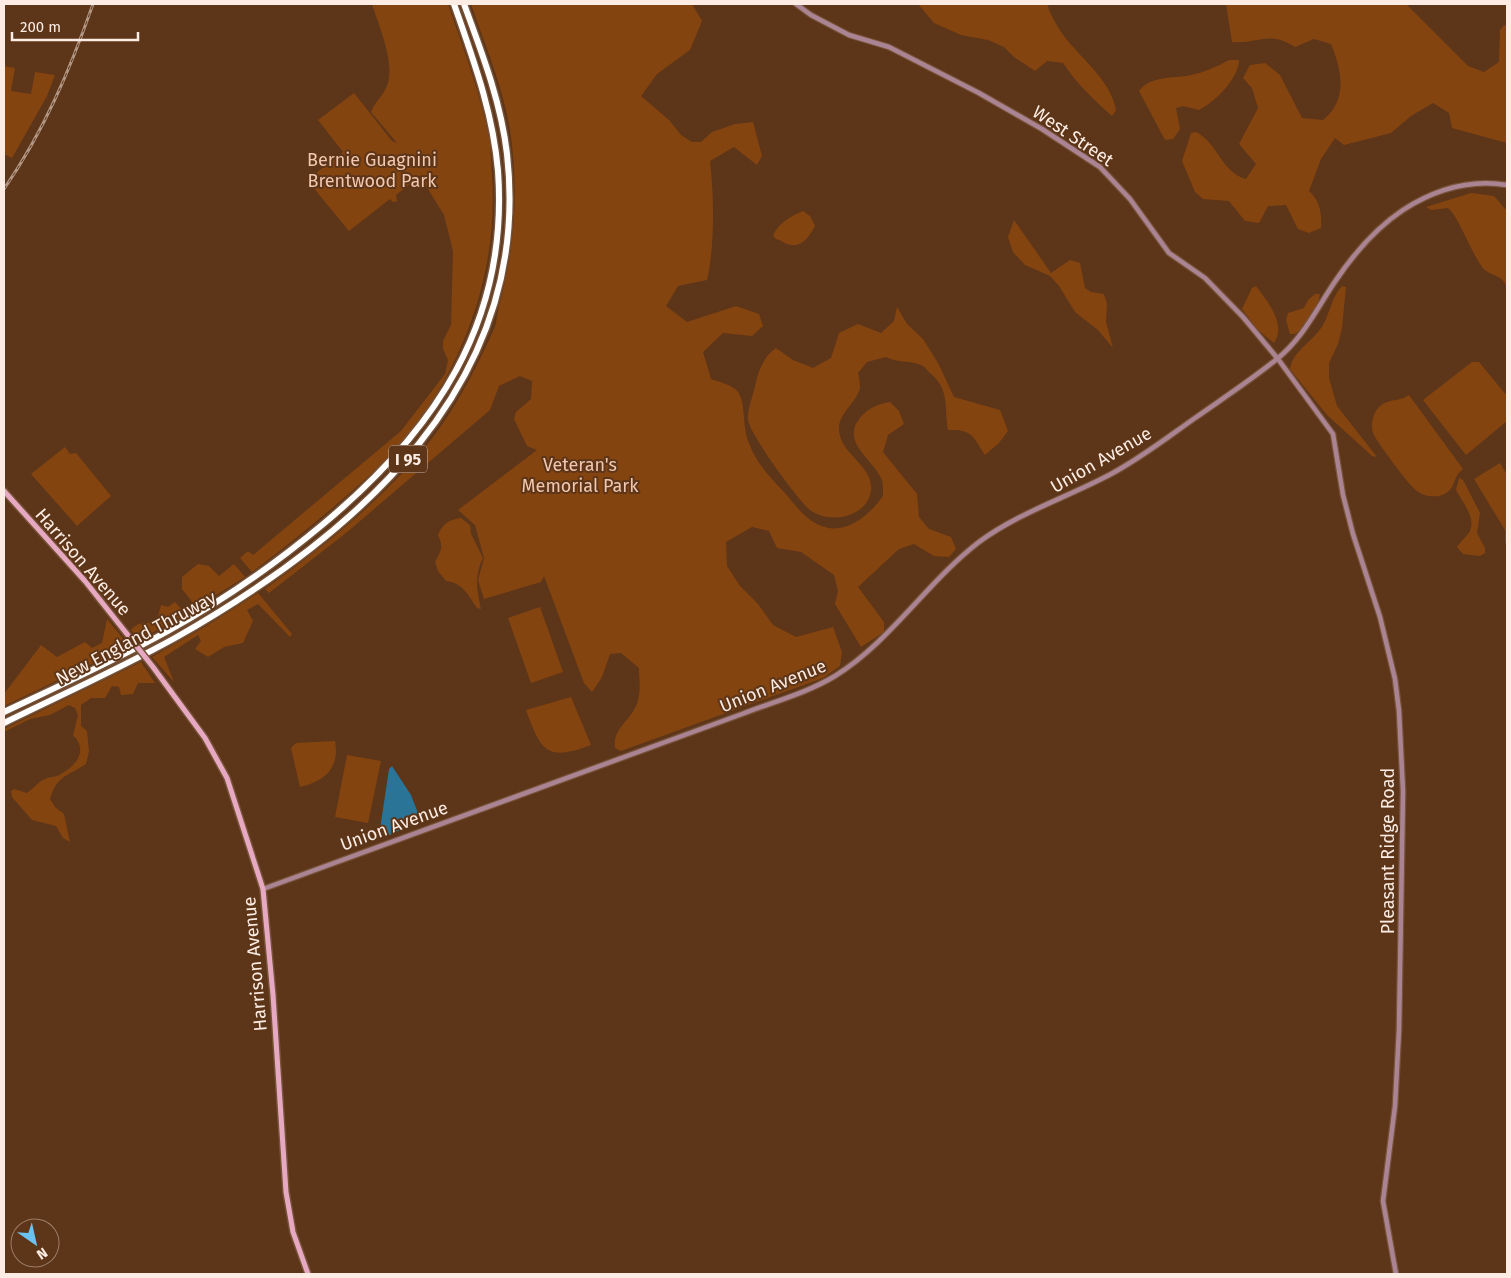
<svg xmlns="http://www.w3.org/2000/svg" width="1511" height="1278" viewBox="0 0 1511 1278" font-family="'Fira Sans',sans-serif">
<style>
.green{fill:#844410}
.water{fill:#2a7498}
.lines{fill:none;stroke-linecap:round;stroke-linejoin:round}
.tertiary-casing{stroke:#765238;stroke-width:7}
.secondary-casing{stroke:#765238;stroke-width:8}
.motorway-casing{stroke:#765238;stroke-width:9}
.tertiary{stroke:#ab8493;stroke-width:4.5}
.secondary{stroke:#e6a9c1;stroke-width:5}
.motorway{stroke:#fefefe;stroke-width:6}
.rail-casing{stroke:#b19683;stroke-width:3}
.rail{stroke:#5d3518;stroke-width:1;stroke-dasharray:4;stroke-linecap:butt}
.secondary-bridge-casing{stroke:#765238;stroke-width:8;stroke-linecap:butt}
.secondary-bridge{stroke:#e6a9c1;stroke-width:5}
.labels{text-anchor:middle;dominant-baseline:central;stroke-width:4;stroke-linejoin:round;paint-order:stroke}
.shield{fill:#5d3518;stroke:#ccb5a6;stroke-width:1}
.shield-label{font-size:16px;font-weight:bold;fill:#fcece3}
.street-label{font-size:18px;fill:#fcece3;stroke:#5d3518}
.park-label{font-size:18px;fill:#f1c8af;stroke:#5d3518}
</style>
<rect width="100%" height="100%" fill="#5d3518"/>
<!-- green -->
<g class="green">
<path d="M 372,4 L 448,4 C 463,48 480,92 489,137 C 491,150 491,163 492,175 C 499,274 462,371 399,447 C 385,463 367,477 352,491 C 319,520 287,546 252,572 L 240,558 L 248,551 L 253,555 L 401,431 L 445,374 L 448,360 L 443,349 L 443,341 L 451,325 L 453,251 L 444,215 L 420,176 L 396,195 L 397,201 L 393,202 L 390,199 L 349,231 L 307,180 L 343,152 L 318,120 L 354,93 L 392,141 L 397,143 L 371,112 C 375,102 381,98 385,90 C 398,68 379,27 372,4 Z"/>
<path d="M 471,4 L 692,4 L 702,21 L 690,50 L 657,74 L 641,96 L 669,120 L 681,135 L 692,142 L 701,142 L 712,132 L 735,124 L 753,122 L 762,156 L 757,165 L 734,147 L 710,161 C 714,195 715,246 707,280 L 678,286 L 666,306 L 687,322 L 736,306 L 759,314 L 763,326 L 752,336 L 723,333 L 703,352 L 711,379 C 719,382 733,385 738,392 C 746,403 742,427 749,443 C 756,463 770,477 784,492 C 794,503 803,517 817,524 C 843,538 869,516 883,496 C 883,491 883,485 882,480 C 873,459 840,442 860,418 C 868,408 878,404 890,402 L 899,411 L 904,424 L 888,435 L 883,452 L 917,494 L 919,517 L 929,529 L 951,537 L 956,549 L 949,557 L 934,556 L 914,544 L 899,549 L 858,587 L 884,622 L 884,632 L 861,647 L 835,604 L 838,591 L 834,575 L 801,552 L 777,548 L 769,531 L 752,527 L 726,542 L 727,566 L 740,586 L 758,604 L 773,625 L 796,637 L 833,627 L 842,652 L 840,666 L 823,678 L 621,751 L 615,748 C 612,727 634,719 638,700 C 641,690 639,678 639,668 L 621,653 L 610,654 L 602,677 L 592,692 L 584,683 L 544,576 L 541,582 L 484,599 L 478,580 L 484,558 L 475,525 L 458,510 L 537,450 L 527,446 L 514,419 L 516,412 L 531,399 L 532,381 L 520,376 L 499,386 L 490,410 L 346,533 L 269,593 L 265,589 C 318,551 371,509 414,460 C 449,422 473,375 494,329 C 497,323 497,313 499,306 C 515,249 519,190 510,130 C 503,87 485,45 471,4 Z"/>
<path d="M 918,4 L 1048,4 C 1048,10 1052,16 1055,22 C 1071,53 1110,75 1116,110 L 1112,116 C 1094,100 1076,83 1063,63 L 1047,61 L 1035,71 L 1014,57 L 1004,47 L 988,40 L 961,35 L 934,23 Z"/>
<path d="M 1226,4 L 1406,4 L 1468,66 L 1484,72 L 1499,62 L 1500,30 L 1504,25 L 1507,26 L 1507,143 L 1452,128 L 1449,113 L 1433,103 L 1411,116 L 1391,133 L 1344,145 L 1335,138 L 1321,159 L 1309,191 C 1320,201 1322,213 1321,228 L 1309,233 L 1298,229 L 1286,205 L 1268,206 L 1259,223 L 1245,221 L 1229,201 L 1203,199 L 1195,192 L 1182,161 L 1191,133 L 1196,132 C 1218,143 1221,172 1246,179 L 1256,164 L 1239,144 L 1258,108 L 1252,88 L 1243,78 L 1250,65 L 1265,63 L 1280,75 L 1302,118 L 1323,120 C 1348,100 1342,71 1331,44 L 1314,39 L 1295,47 C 1269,30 1259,44 1232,42 Z"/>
<path d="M 1229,60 L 1239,60 C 1239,78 1215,102 1199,110 L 1183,106 L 1176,108 L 1180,129 L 1173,139 L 1165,140 L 1139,91 C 1151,75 1173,79 1191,75 C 1205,72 1216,67 1229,60 Z"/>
<path d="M 4,66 L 15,68 L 11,91 L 31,94 L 35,72 L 55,75 L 47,96 L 12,158 L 4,154 Z"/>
<path d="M 1471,193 L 1494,196 L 1507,211 L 1507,298 C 1506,294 1507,290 1506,286 C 1503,275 1488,275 1483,268 C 1471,253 1459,217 1448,208 L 1431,210 L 1426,207 Z"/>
<path d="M 803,211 L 810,216 L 815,226 C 808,239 799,251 783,242 C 779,239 777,241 773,236 C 777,224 791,216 803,211 Z"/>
<path d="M 1014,220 L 1051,273 L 1070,260 L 1080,263 L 1085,288 L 1091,292 L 1104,294 L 1107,304 L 1106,322 L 1113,348 L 1098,330 L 1075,312 L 1059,286 L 1050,276 L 1025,265 L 1013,252 L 1008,237 Z"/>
<path d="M 1256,286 C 1267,301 1287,324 1274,343 L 1258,330 L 1242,309 L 1252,288 Z"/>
<path d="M 1342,286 L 1346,287 L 1342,328 L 1338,344 L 1329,363 L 1329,378 L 1337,406 L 1377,457 L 1372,456 L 1327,415 L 1290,369 C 1293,350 1314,341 1323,325 C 1330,313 1332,296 1342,286 Z"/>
<path d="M 1315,294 L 1320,294 C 1318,308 1307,325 1295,334 L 1290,334 L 1286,320 L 1288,313 L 1304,308 L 1308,300 Z"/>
<path d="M 897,307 L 907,324 L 923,339 L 938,363 L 954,397 L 1000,410 L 1008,431 L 999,443 L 985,455 C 973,436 972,429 948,430 C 944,405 950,390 930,373 C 927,370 924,366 921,365 C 910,360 901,364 886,357 L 867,362 L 858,373 C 859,377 860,383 860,388 C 857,402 839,413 839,428 C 838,453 874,466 871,490 C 868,517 830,525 810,510 C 797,499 751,436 748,420 C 747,410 753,396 755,386 C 758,371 764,356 776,348 L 793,360 L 813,368 L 831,358 L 839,333 L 858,324 L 881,333 L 894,321 Z"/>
<path d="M 1472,362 L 1479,362 L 1507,396 L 1507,421 L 1466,455 L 1423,400 Z"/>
<path d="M 1409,395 L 1463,469 C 1452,476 1457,492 1439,496 C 1432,497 1423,496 1417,491 C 1410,487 1376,441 1373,433 C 1371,426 1372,417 1376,411 C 1385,397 1398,403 1409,395 Z"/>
<path d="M 65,447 L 70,454 L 76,453 L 111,496 L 77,526 L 31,474 Z"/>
<path d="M 1500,463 L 1507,475 L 1507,544 L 1505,543 L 1505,530 L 1474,479 Z"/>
<path d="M 1459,478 L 1463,480 L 1480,513 L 1477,533 L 1485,548 L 1485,553 L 1480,556 L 1463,554 L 1457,547 C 1461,541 1467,536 1470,531 C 1476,517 1462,502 1456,490 Z"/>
<path d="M 461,518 L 470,525 L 471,534 L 483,558 C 474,576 477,590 481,609 L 477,608 C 468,595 463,583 446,581 L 438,571 L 435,562 C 441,551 444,547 438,535 C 443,523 449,520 461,518 Z"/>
<path d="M 198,564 L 209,566 L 219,576 L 234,564 L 245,577 L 181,617 L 139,640 L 131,630 C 139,620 147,625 157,621 L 161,605 L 168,607 L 175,602 L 182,610 L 193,603 L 182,589 L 182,577 Z"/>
<path d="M 258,593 L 292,634 L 290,637 L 258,604 L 247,610 L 253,621 L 243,643 L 224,647 L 208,657 L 195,649 L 201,641 L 198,635 L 164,657 L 174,682 L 152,657 L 208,625 Z"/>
<path d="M 540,607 L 563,672 L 531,683 L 508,618 Z"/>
<path d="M 107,619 L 129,646 L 4,706 L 4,694 L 41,645 L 57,657 L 85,642 L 92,648 L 102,643 Z"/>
<path d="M 141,662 L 155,683 L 138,683 L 133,694 L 121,695 L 119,687 L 112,686 L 105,698 L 91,698 L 81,705 L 81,726 L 87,731 L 89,751 L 86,764 C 68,776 57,775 50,799 L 55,807 L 64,814 L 70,842 L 63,838 L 56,826 L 32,820 L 12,797 L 11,791 L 14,789 L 27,793 C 33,789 39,781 45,779 C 49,777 53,777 57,776 C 74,768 90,752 73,735 L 78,715 L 75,708 L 69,705 L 50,715 L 30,719 L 4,732 L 4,729 Z"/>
<path d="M 571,697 L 591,745 C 546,762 541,751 526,710 Z"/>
<path d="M 335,741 C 340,768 325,781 300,787 L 291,748 L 296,743 Z"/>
<path d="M 347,755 L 381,761 L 368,823 L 335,817 Z"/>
</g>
<!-- water -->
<path class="water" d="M 392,766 L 411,795 L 421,821 L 387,836 L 380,833 L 380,829 L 389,769 Z"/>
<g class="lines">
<defs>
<g id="tertiary">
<path d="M 796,4 L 811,15 L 849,35 L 889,47 L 979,93 L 1042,129 L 1100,167 L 1130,199 L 1169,253 L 1205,278 L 1243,317 L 1278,359 L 1333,434 L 1343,495 L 1353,534 L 1380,617 L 1395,679 L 1399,711 L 1403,791 L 1399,1030 L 1395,1106 L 1383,1201 L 1396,1274"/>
<path d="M 263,889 L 742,714 C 773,702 807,693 835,676 C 890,642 928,581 979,542 C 1018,513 1068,497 1111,474 C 1141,458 1168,437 1195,418 C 1222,399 1251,380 1277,359 C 1303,338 1316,310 1334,283 C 1352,256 1376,228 1403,210 C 1434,190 1470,179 1507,185"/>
</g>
<g id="secondary">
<path d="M 4,491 L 85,581 L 127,634"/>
<path d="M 153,667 L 205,738 L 227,778 L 263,889 L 273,995 L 286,1192 L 293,1232 L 308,1274"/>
</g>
<g id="motorway">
<path d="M 4,712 C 59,686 114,661 168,631 C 222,601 274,565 322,525 C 434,432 509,323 498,171 C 493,112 473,59 454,4"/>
<path d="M 4,723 C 61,695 119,669 175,638 C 357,535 533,384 507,154 C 501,102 482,53 464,4"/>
</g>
</defs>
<!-- tertiary casing -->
<use href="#tertiary" class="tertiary-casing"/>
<!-- secondary casing -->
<use href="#secondary" class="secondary-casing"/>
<!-- motorway casing -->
<use href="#motorway" class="motorway-casing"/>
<!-- tertiary -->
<use href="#tertiary" class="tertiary"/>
<!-- secondary -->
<use href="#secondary" class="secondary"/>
<!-- motorway -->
<use href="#motorway" class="motorway"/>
<defs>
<path id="rail" d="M 4,189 C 44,131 70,70 93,4"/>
</defs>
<!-- rail casing -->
<use href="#rail" class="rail-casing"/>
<!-- rail -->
<use href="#rail" class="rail"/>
<defs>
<path id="secondary-bridge" d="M 127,634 L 153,667"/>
</defs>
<!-- secondary-bridge casing -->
<use href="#secondary-bridge" class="secondary-bridge-casing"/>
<!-- secondary-bridge -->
<use href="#secondary-bridge" class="secondary-bridge"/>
</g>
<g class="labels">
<!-- shield labels -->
<rect class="shield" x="389" y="445.5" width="38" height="27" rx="4"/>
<g class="shield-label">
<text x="408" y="459">I 95</text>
</g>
<!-- street labels -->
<g class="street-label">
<text transform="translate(1073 136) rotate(34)">West Street</text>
<text transform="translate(1101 460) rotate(-30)">Union Avenue</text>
<text transform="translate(83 562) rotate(49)">Harrison Avenue</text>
<text transform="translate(136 638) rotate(-28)">New England Thruway</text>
<text transform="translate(773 686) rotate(-22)">Union Avenue</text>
<text transform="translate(394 826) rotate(-20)">Union Avenue</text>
<text transform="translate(1388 851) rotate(-90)">Pleasant Ridge Road</text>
<text transform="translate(255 964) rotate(-95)">Harrison Avenue</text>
</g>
<!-- park labels -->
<g class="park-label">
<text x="372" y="160">Bernie Guagnini<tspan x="372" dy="21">Brentwood Park</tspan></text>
<text x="580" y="465">Veteran's<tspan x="580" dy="21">Memorial Park</tspan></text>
</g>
</g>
<!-- border -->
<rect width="1511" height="1278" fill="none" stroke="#fcece3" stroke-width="10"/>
<!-- north arrow -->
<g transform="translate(35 1243) rotate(146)"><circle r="24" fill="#5d3518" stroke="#9d7e69"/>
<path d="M0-4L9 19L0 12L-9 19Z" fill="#6bc3f2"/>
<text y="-8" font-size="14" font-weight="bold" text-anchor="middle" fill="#fcece3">N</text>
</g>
<!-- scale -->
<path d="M12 32v8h126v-8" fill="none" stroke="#fcece3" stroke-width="2.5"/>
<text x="20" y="32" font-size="15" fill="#fcece3" stroke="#5d3518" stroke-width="4" paint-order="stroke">200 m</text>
</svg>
